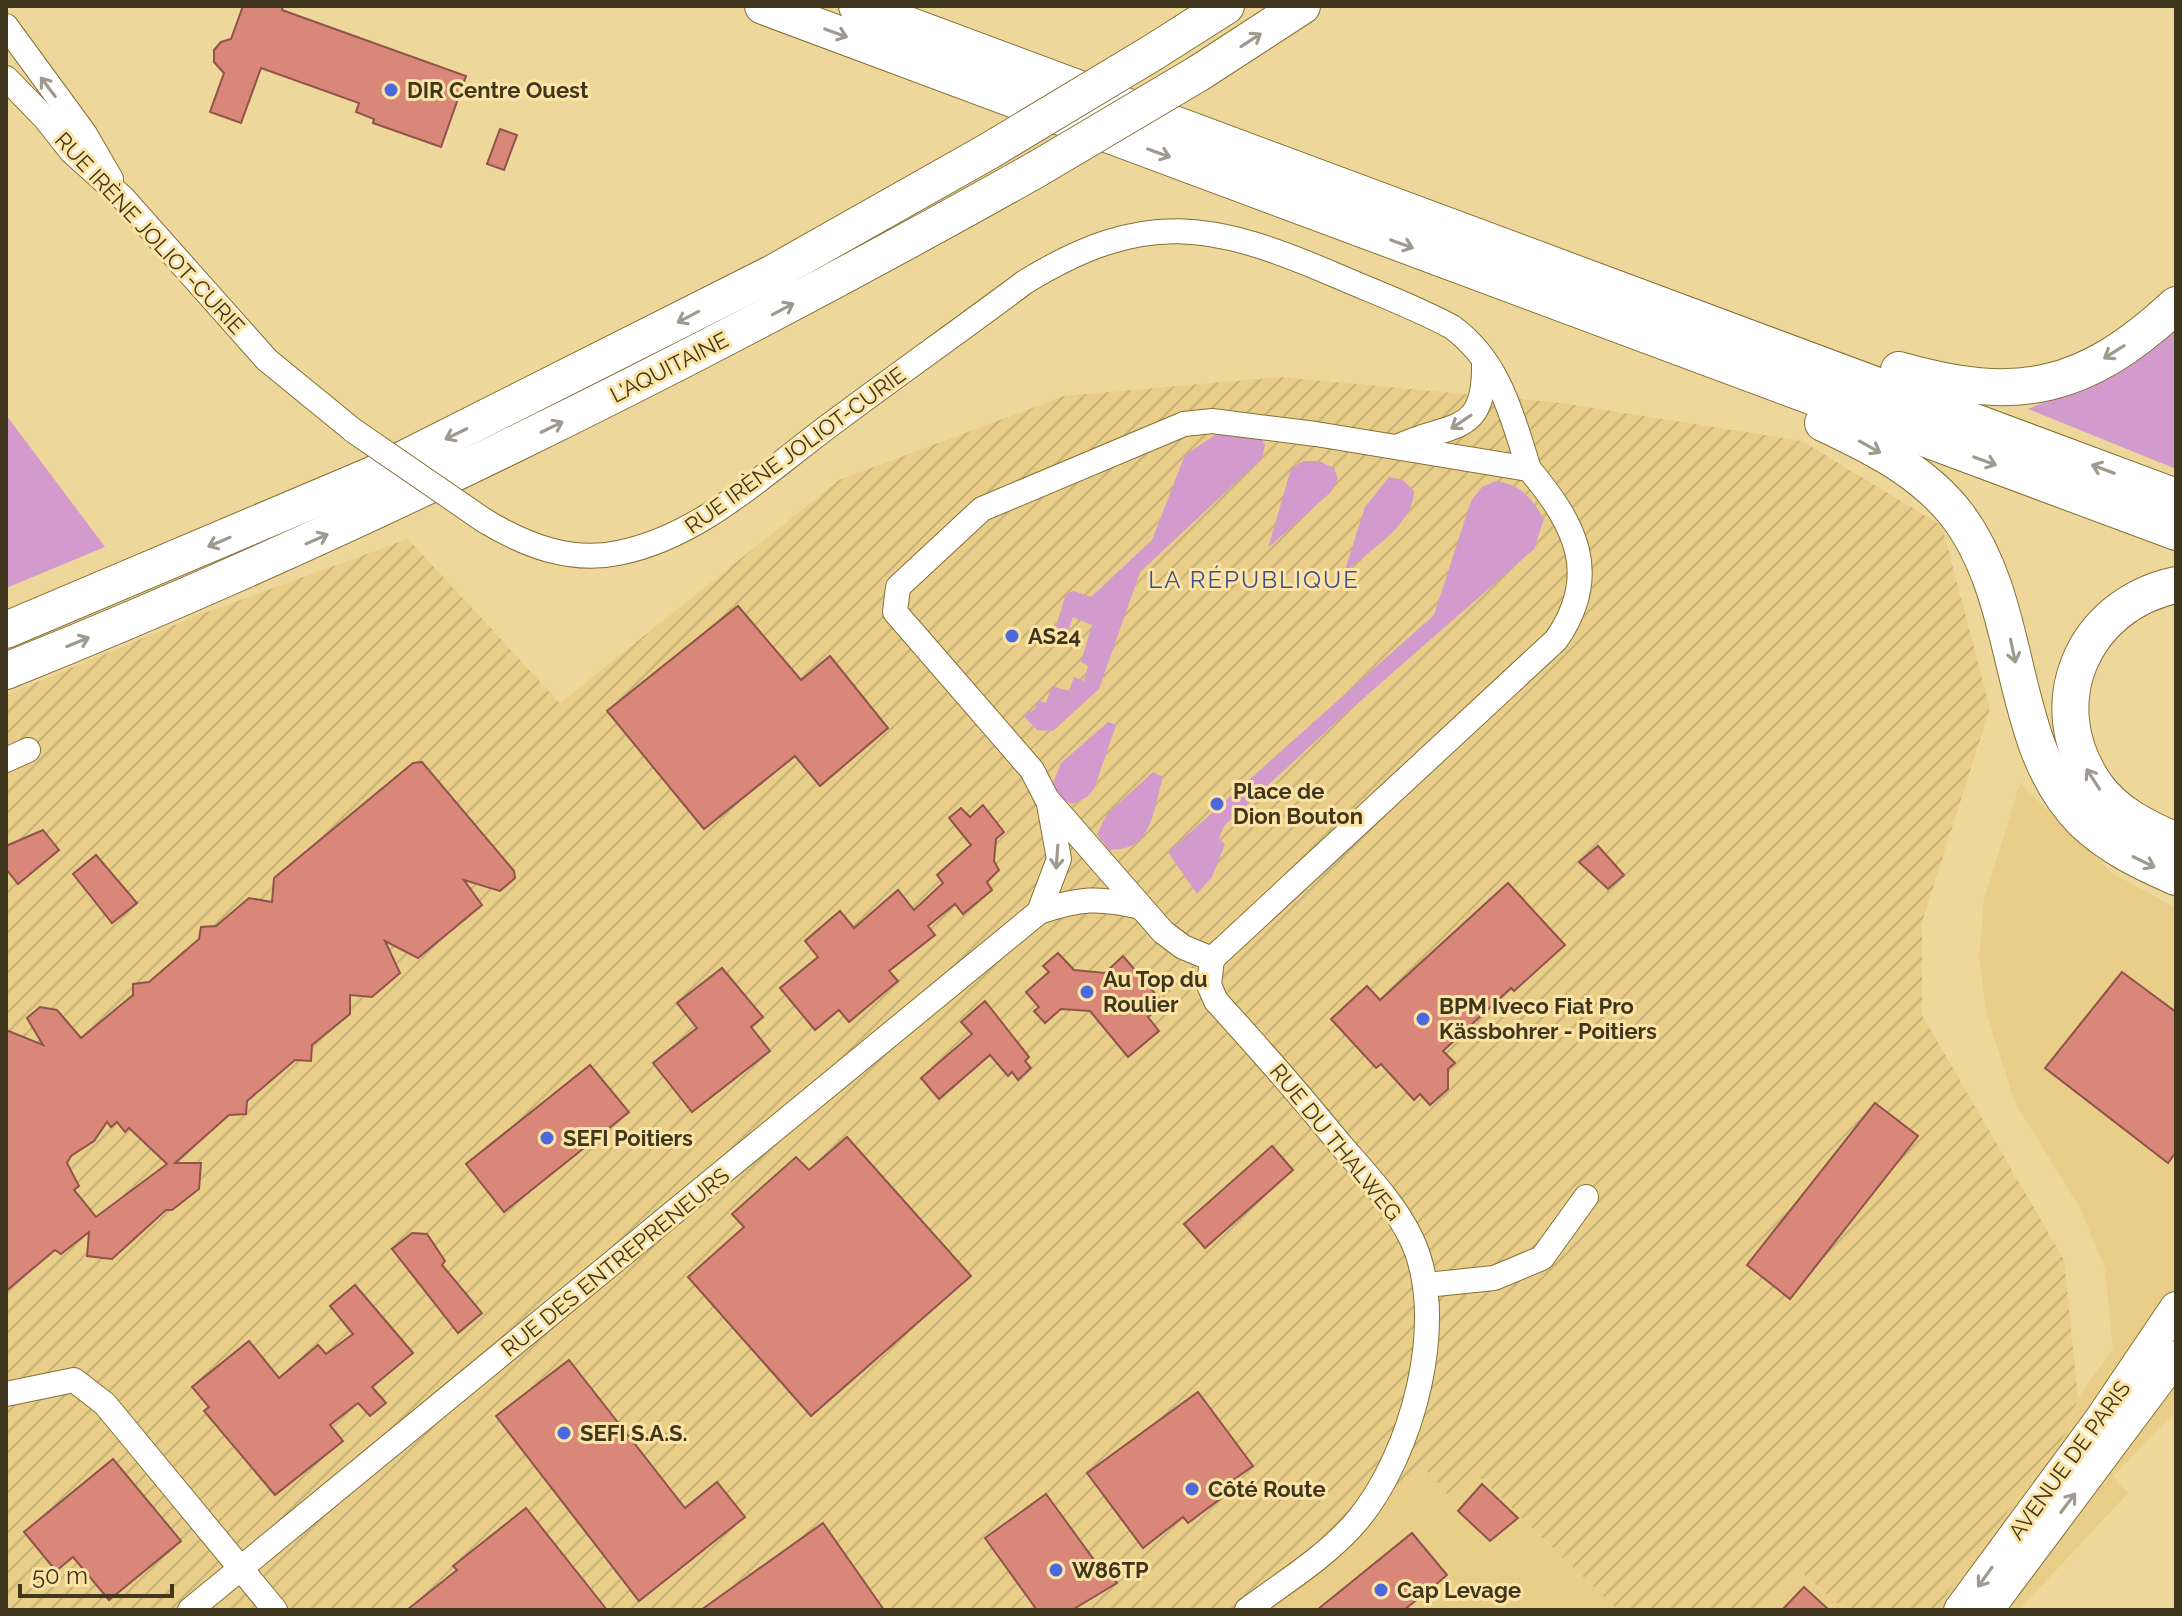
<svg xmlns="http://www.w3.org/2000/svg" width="2182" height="1616" viewBox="0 0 2182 1616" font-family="Raleway,sans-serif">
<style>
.built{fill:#e8ce89}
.industrial{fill:url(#industrial-furrows)}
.grass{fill:#d39acd}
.building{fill:#d88779;stroke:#90544a;stroke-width:2;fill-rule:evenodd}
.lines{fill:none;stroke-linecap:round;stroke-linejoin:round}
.minor-casing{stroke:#856f34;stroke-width:26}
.major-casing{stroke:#856f34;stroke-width:34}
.highway-casing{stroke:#856f34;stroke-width:38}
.minor{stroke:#fff;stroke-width:24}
.major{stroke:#fff;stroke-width:32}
.highway{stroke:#fff;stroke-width:36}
.minor-bridge-casing{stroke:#856f34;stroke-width:26;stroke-linecap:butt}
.highway-bridge-casing{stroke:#856f34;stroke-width:38;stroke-linecap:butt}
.minor-bridge{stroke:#fff;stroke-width:24}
.highway-bridge{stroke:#fff;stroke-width:36}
.oneway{stroke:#9f9a8e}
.poi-dot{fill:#4d68dd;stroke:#fbe4a6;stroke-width:3}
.labels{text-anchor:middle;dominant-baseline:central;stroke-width:6;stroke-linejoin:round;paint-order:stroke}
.poi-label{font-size:22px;font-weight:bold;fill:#3f361d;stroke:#fbe4a6;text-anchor:start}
.street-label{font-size:22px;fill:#3f361d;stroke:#fbe4a6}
.neighbourhood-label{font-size:24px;letter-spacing:2px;fill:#3e4f8b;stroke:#fbe4a6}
</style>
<defs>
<pattern id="industrial-furrows" width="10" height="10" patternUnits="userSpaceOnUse" patternTransform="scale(2)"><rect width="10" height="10" fill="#e8ce89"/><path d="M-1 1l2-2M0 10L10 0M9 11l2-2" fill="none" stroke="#c8b276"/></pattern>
</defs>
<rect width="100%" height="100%" fill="#eed79a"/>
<!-- built -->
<g class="built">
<path d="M 2020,783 L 2112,873 L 2176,908 L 2176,1412 L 2113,1476 L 2128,1493 L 2019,1610 L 1935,1610 L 2064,1436 L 2078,1398 L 2113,1348 L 2105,1269 L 2080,1208 L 2015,1103 L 1987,1015 L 1979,959 L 1984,900 Z"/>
<path d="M 1424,1468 L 1475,1473 L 1618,1610 L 1270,1610 Z"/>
<path d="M 1801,1573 L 1845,1610 L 1768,1610 Z"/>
</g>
<!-- industrial -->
<path class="industrial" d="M 1281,377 L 1561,403 L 1802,441 L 1942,526 L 1990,708 L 1922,922 L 1922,1015 L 2064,1260 L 2078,1398 L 2064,1436 L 1935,1610 L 1845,1610 L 1802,1573 L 1768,1610 L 1618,1610 L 1475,1473 L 1450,1497 L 1424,1468 L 1270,1610 L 6,1610 L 6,695 L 199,615 L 408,539 L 560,703 L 839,480 L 1064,396 Z"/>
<!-- grass -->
<g class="grass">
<path d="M 2176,325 L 2176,469 L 2028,409 L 2050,400 Z"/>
<path d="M 6,415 L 105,547 L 6,588 Z"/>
<path d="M 1221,431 L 1260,437 L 1265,445 L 1262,458 L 1140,572 L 1099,689 L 1053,731 L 1037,730 L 1023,715 L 1035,709 L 1038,700 L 1046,703 L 1052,686 L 1069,691 L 1074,677 L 1084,681 L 1088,666 L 1081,662 L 1092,625 L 1073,617 L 1067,634 L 1055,630 L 1066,594 L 1074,591 L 1091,597 L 1152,540 L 1185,455 Z"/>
<path d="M 1303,461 L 1319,461 L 1334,468 L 1338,479 L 1331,492 L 1268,548 L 1291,469 Z"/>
<path d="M 1389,477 L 1403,480 L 1414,491 C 1413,526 1368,551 1344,573 L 1365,507 Z"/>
<path d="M 1496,481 C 1522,485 1531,498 1544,519 L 1534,549 L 1334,724 L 1224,826 L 1219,838 L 1225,844 L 1212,877 L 1197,894 L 1168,852 L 1434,615 L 1471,501 L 1482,487 Z"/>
<path d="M 1108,722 L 1116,725 L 1094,789 L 1087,797 L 1072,804 L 1059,797 L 1053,783 L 1061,763 Z"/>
<path d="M 1153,772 L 1163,777 C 1153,810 1152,854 1108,849 L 1097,834 L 1107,814 Z"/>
</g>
<!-- building -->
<g class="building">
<path d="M 243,6 L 283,6 L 282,10 L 466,76 L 441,147 L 373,123 L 374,119 L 356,112 L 359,103 L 261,68 L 241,123 L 210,112 L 224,73 L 214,62 L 214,50 L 221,42 L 231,39 Z"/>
<path d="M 500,129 L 517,135 L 504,170 L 487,164 Z"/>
<path d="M 738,606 L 801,680 L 830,656 L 888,728 L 820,786 L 795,756 L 704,829 L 607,711 Z"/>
<path d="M 422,762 L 514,871 L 515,878 L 500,891 L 464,880 L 482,905 L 418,958 L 385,941 L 400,973 L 372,997 L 350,995 L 350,1014 L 312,1045 L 311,1061 L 295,1060 L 247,1101 L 246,1114 L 229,1115 L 175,1163 L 201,1163 L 199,1189 L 172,1210 L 166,1210 L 112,1259 L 87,1256 L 89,1232 L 61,1254 L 55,1250 L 6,1291 L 6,1030 L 43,1045 L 27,1018 L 40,1007 L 57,1010 L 81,1038 L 133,995 L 133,984 L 149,982 L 199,939 L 201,927 L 216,926 L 249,898 L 272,902 L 274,878 L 413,763 ZM 107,1122 L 111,1127 L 117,1122 L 125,1132 L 129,1128 L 167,1164 L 96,1217 L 74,1190 L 79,1186 L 67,1163 L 71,1156 L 94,1141 Z"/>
<path d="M 983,805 L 1004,832 L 996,839 L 994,861 L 999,870 L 987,882 L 992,890 L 963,914 L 955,904 L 928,926 L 935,935 L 889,971 L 898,981 L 849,1022 L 839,1010 L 815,1030 L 780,988 L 818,957 L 805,941 L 840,911 L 854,928 L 898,890 L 914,910 L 943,883 L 937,875 L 971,845 L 949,818 L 961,808 L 970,817 Z"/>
<path d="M 43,830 L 59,850 L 18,884 L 6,869 L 6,846 Z"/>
<path d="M 1598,846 L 1624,875 L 1608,889 L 1579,862 Z"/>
<path d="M 96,855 L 137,903 L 112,923 L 73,874 Z"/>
<path d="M 1508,883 L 1565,945 L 1514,991 L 1511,988 L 1443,1051 L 1455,1063 L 1448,1069 L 1448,1089 L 1430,1105 L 1420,1094 L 1414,1100 L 1381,1064 L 1376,1068 L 1331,1019 L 1367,986 L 1380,1000 Z"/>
<path d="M 1058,953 L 1074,970 L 1105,973 L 1123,956 L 1164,1004 L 1148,1017 L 1159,1031 L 1128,1057 L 1090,1011 L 1061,1009 L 1045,1023 L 1034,1011 L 1039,1007 L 1026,992 L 1049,972 L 1043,966 Z"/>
<path d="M 722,968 L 763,1017 L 751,1027 L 770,1051 L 692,1112 L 653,1063 L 697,1028 L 677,1003 Z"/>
<path d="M 2122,972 L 2176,1012 L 2176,1152 L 2168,1163 L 2045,1068 Z"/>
<path d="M 985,1001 L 1029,1057 L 1025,1061 L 1031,1068 L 1018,1080 L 1012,1072 L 1008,1076 L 990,1055 L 939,1099 L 921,1078 L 972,1034 L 961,1022 Z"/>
<path d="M 590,1065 L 629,1112 L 504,1212 L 466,1164 Z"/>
<path d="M 1875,1103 L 1918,1136 L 1790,1299 L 1747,1265 Z"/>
<path d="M 847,1137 L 971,1276 L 811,1416 L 688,1277 L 744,1227 L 732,1214 L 796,1157 L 809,1170 Z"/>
<path d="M 1272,1146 L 1293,1170 L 1205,1248 L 1184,1224 Z"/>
<path d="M 412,1233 L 427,1234 L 445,1261 L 442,1265 L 482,1313 L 458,1333 L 392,1249 Z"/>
<path d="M 355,1285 L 413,1353 L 372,1387 L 386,1403 L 370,1416 L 358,1403 L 330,1425 L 343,1441 L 275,1495 L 204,1411 L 209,1407 L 192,1387 L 249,1341 L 279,1378 L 318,1345 L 326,1354 L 353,1334 L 330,1306 Z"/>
<path d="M 569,1360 L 685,1508 L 717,1482 L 745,1517 L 639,1601 L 496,1416 Z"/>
<path d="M 1198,1392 L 1253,1466 L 1219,1490 L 1224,1496 L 1188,1523 L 1183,1517 L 1143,1548 L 1087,1473 Z"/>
<path d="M 113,1459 L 181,1541 L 109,1600 L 73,1557 L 56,1571 L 24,1532 Z"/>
<path d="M 1482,1484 L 1518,1518 L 1490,1541 L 1458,1511 Z"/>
<path d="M 1046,1494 L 1100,1568 L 1104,1565 L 1117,1583 L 1072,1610 L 1037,1610 L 985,1538 Z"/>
<path d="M 526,1508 L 607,1610 L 407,1610 L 457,1570 L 453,1566 Z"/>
<path d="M 823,1523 L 884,1610 L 701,1610 Z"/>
<path d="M 1412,1533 L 1447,1575 L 1433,1587 L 1404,1610 L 1317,1610 Z"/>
<path d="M 1804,1587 L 1829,1610 L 1782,1610 Z"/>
</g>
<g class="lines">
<defs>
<g id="minor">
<path d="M 6,26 L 85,134 L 111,179"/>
<path d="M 6,78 L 45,118 L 71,151 L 123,198 L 267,360 L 354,431"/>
<path d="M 1212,421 L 1316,434 L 1529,469 C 1575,524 1602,574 1556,640 L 1212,959 L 1183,947 L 1163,932 L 1047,799 L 1032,770 L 895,612 L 898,587 L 982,509 L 1184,424 Z"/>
<path d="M 1397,447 C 1450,421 1486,439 1484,361"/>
<path d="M 485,521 C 525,545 570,563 618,553 C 701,537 767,471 834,422 C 897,375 962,329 1025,282 C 1144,209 1212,222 1335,275 C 1374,292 1415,307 1452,327 C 1500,362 1512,416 1529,469"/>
<path d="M 6,760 L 28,750"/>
<path d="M 1039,912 L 1059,859 L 1049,804"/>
<path d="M 1212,959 L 1209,985 L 1216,1001 C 1259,1048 1300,1095 1340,1144 C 1365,1173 1393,1202 1410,1236 C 1451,1316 1412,1457 1356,1522 C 1326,1557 1283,1583 1247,1610"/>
<path d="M 1426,1285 L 1494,1278 L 1542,1258 L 1586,1197"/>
<path d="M 6,1394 L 74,1380 L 105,1404 L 275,1610"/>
<path d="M 190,1610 L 1039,912 C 1080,898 1099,897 1141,907"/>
</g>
<g id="major">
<path d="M 1960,1610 L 2101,1419 L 2176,1308"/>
<path d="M 1987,1610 L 2176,1357"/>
</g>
<g id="highway">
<path d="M 763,6 L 2176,532"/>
<path d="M 857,6 L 2176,497"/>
<path d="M 1152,53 L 1226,6"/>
<path d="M 1199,73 L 1302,6"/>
<path d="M 1899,370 C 2017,404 2085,390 2176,305"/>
<path d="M 1823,423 C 1872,446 1923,471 1957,515 C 2026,606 2005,743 2083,821 C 2110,847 2142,862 2176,877"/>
<path d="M 2176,585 C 2082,605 2039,705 2096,786 C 2115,813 2146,828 2176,841"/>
<path d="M 6,630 L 372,475 L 773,273 L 989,151"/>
<path d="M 6,671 C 362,528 703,357 1037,169"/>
</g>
</defs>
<!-- minor casing -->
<use href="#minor" class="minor-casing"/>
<!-- major casing -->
<use href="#major" class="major-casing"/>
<!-- highway casing -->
<use href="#highway" class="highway-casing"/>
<!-- minor -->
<use href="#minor" class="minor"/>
<!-- major -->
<use href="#major" class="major"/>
<!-- highway -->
<use href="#highway" class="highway"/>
<defs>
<path id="minor-bridge" d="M 354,431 L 485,521"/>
<g id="highway-bridge">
<path d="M 989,151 L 1152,53"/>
<path d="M 1037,169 L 1199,73"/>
</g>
</defs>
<!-- minor-bridge casing -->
<use href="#minor-bridge" class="minor-bridge-casing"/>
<!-- highway-bridge casing -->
<use href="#highway-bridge" class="highway-bridge-casing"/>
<!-- minor-bridge -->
<use href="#minor-bridge" class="minor-bridge"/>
<!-- highway-bridge -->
<use href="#highway-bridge" class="highway-bridge"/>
</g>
<!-- one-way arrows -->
<defs><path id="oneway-shaft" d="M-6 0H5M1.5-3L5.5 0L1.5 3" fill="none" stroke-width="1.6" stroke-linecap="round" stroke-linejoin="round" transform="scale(2)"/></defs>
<g class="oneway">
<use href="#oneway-shaft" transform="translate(836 33) rotate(20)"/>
<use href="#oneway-shaft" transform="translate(1251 40) rotate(-33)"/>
<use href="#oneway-shaft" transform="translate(48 87) rotate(-127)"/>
<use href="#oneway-shaft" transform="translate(1159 153) rotate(20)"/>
<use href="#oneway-shaft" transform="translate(1402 244) rotate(20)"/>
<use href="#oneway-shaft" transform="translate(783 309) rotate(-28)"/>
<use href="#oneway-shaft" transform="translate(688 317) rotate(152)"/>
<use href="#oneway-shaft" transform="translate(2114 352) rotate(148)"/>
<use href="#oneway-shaft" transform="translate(1461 422) rotate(146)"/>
<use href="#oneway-shaft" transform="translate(552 427) rotate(-26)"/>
<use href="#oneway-shaft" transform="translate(456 434) rotate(154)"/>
<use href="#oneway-shaft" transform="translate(1870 447) rotate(29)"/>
<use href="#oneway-shaft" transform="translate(1985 461) rotate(20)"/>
<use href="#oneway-shaft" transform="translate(2103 469) rotate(-159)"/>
<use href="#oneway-shaft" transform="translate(317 539) rotate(-24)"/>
<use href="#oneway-shaft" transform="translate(219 542) rotate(157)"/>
<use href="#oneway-shaft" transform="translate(78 642) rotate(-22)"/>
<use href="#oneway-shaft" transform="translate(2013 651) rotate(78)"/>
<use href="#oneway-shaft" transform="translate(2093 779) rotate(-123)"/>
<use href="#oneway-shaft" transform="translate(1057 857) rotate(94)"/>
<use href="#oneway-shaft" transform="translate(2144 862) rotate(26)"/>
<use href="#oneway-shaft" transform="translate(2068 1503) rotate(-53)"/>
<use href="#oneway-shaft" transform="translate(1985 1577) rotate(126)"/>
</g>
<!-- markers -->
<g class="poi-dot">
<circle cx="391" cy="90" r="8"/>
<circle cx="1012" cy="636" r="8"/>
<circle cx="1217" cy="804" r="8"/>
<circle cx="1087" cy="992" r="8"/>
<circle cx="1423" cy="1019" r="8"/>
<circle cx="547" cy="1138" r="8"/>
<circle cx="564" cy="1433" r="8"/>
<circle cx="1192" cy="1489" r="8"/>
<circle cx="1056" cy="1570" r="8"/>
<circle cx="1381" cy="1590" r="8"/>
</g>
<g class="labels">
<!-- poi labels -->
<g class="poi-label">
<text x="407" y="90">DIR Centre Ouest</text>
<text x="1028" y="636">AS24</text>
<text x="1233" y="791">Place de<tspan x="1233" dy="25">Dion Bouton</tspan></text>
<text x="1103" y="979">Au Top du<tspan x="1103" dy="25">Roulier</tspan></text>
<text x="1439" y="1006">BPM Iveco Fiat Pro<tspan x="1439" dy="25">Kässbohrer - Poitiers</tspan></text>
<text x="563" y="1138">SEFI Poitiers</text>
<text x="580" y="1433">SEFI S.A.S.</text>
<text x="1208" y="1489">Côté Route</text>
<text x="1072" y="1570">W86TP</text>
<text x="1397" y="1590">Cap Levage</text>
</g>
<!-- street labels -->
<g class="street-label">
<text transform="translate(150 233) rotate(47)">RUE IRÈNE JOLIOT-CURIE</text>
<text transform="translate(669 367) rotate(-27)">L'AQUITAINE</text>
<text transform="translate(795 450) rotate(-36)">RUE IRÈNE JOLIOT-CURIE</text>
<text transform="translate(1336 1142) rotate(51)">RUE DU THALWEG</text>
<text transform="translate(615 1262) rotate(-39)">RUE DES ENTREPRENEURS</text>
<text transform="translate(2069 1460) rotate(-54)">AVENUE DE PARIS</text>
</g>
<!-- neighbourhood labels -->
<g class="neighbourhood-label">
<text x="1254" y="579">LA RÉPUBLIQUE</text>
</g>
</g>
<!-- border -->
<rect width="2182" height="1616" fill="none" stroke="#3f361d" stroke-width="16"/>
<!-- scale -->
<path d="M20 1584v12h152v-12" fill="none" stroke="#3f361d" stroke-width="4"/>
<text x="32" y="1584" font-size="24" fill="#3f361d" stroke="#fbe4a6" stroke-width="6" paint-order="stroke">50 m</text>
</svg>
